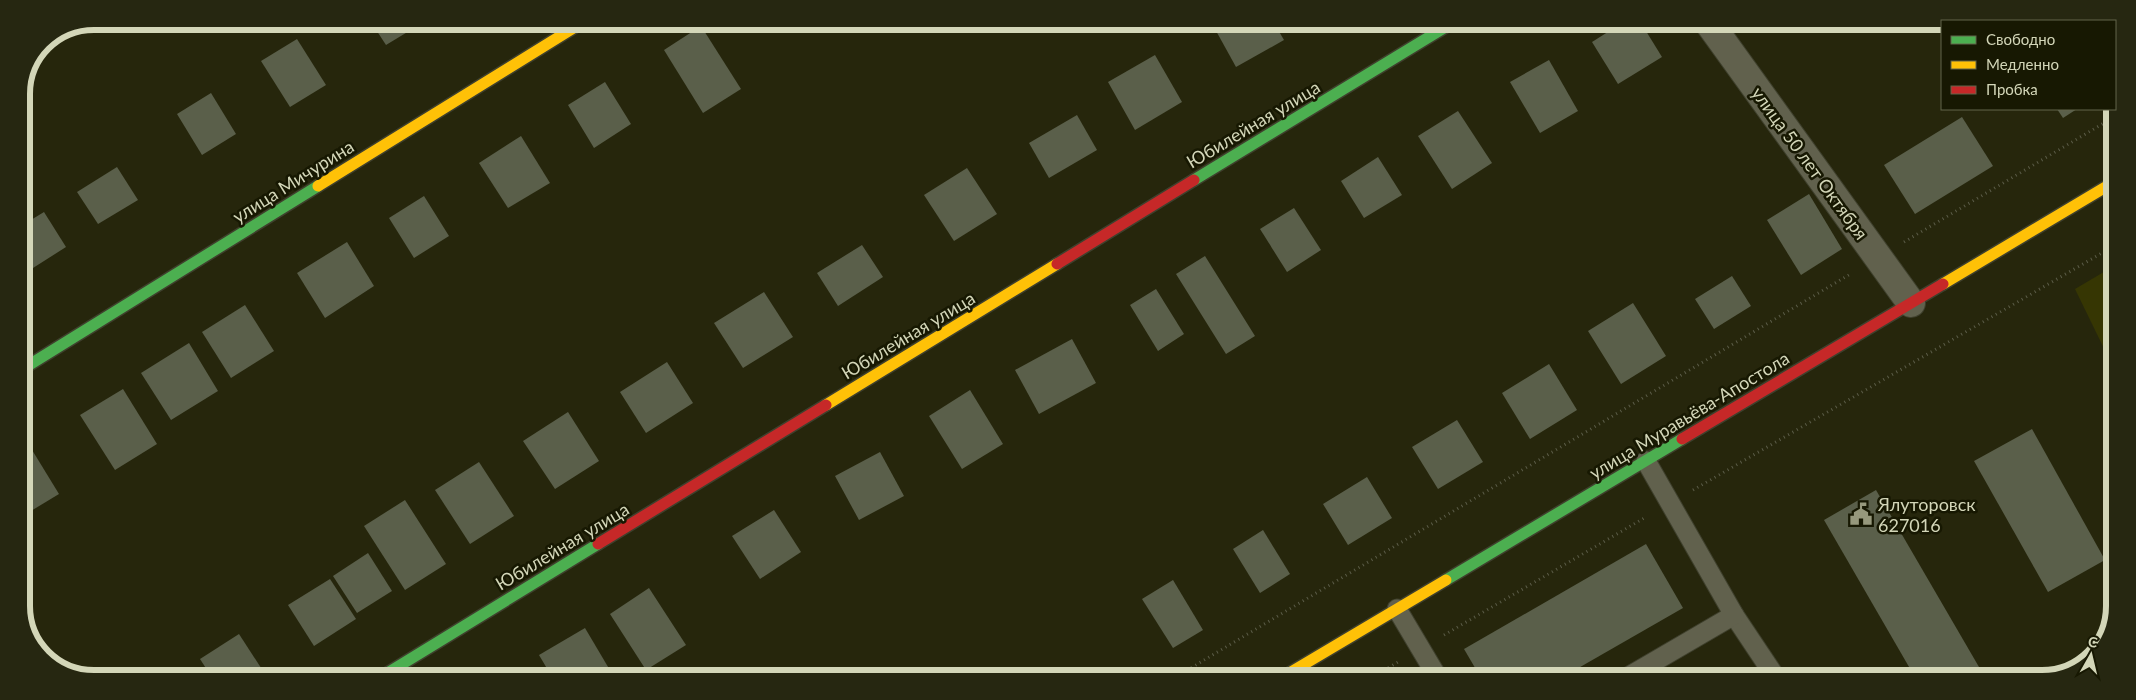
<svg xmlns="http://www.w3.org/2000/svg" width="2136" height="700" viewBox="0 0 2136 700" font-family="Lato,sans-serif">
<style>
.built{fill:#363603}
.building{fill:#5a5f4a}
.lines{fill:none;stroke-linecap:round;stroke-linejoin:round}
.lane-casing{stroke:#3f402d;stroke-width:21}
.street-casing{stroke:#3f402d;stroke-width:30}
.fast-casing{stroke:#3f402d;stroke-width:14}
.slow-casing{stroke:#3f402d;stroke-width:14}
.jam-casing{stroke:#3f402d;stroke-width:14}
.path{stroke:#5c5d49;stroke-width:3;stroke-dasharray:1 4;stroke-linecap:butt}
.lane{stroke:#61614d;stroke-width:19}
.street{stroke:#61614d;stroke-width:28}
.fast{stroke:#4caf50;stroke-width:11}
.slow{stroke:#ffc107;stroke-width:11}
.jam{stroke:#c62828;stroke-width:11}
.labels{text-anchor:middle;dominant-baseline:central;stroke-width:5;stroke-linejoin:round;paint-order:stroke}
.street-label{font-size:18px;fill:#d3d6b8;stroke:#171802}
.poi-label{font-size:18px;fill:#d3d6b8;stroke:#171802;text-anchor:start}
.rim{fill:none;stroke:#d3d6b8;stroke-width:6}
</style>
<rect width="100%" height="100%" fill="#26260c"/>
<!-- built -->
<path class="built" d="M 2114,266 L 2113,367 L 2075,289 Z"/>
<!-- building -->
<g class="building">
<path d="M 371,22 L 424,22 L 386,45 Z"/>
<path d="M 1225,23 L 1274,23 L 1284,40 L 1236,67 L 1215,29 Z"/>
<path d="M 1622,23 L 1641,23 L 1662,57 L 1618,84 L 1592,42 Z"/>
<path d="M 701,26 L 741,89 L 703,113 L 664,50 Z"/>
<path d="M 297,39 L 326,85 L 290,107 L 261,61 Z"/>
<path d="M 1155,55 L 1182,102 L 1135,130 L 1108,82 Z"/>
<path d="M 1549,60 L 1578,111 L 1540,133 L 1510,82 Z"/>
<path d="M 605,82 L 631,124 L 594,148 L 568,105 Z"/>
<path d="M 211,93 L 236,134 L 202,155 L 177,114 Z"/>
<path d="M 2057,109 L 2077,109 L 2063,118 Z"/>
<path d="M 1458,111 L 1492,163 L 1452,189 L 1418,136 Z"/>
<path d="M 1077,115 L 1097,150 L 1049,178 L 1029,143 Z"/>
<path d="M 1962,117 L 1993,166 L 1915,214 L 1884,165 Z"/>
<path d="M 521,136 L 550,183 L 508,208 L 479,163 Z"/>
<path d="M 1378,157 L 1402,195 L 1364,218 L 1341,181 Z"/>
<path d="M 117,167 L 138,200 L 98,224 L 77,192 Z"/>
<path d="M 967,168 L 997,214 L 954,241 L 924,195 Z"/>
<path d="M 1809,194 L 1842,249 L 1801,275 L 1767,220 Z"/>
<path d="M 424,196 L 449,236 L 414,258 L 389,218 Z"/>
<path d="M 1294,208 L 1321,250 L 1287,272 L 1260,229 Z"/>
<path d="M 44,212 L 66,247 L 22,275 L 21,226 Z"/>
<path d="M 347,242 L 374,286 L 325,318 L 297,273 Z"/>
<path d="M 862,245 L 883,277 L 838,306 L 817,273 Z"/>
<path d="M 1205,256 L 1255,336 L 1226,354 L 1176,274 Z"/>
<path d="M 1732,276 L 1751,306 L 1714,329 L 1695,299 Z"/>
<path d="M 1156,289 L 1184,334 L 1158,351 L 1130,305 Z"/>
<path d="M 764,292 L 793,337 L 743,368 L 714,323 Z"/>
<path d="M 1633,303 L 1666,356 L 1621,384 L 1588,331 Z"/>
<path d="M 245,305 L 274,351 L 231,378 L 202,332 Z"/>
<path d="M 1072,339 L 1096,383 L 1039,414 L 1015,370 Z"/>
<path d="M 189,343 L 218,391 L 171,420 L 141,373 Z"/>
<path d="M 667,362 L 693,403 L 646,433 L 620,392 Z"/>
<path d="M 1549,364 L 1577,410 L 1530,439 L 1502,393 Z"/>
<path d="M 123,389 L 157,444 L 115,470 L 80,415 Z"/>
<path d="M 970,390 L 1003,444 L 962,469 L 929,416 Z"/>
<path d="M 568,412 L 599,461 L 555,489 L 523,441 Z"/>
<path d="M 1457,420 L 1483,462 L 1438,489 L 1412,447 Z"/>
<path d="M 2032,429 L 2105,560 L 2048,592 L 1974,461 Z"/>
<path d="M 29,445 L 59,494 L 21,517 L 21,450 Z"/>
<path d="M 880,452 L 904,496 L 859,520 L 835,476 Z"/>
<path d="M 479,462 L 514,516 L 470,544 L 435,490 Z"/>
<path d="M 1367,477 L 1392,518 L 1348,545 L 1323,504 Z"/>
<path d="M 1876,490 L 1986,679 L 1916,679 L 1824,520 Z"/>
<path d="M 405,500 L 446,564 L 405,590 L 364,526 Z"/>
<path d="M 774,510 L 801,552 L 760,579 L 732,536 Z"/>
<path d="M 1263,530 L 1290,574 L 1260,593 L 1233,549 Z"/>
<path d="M 1646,544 L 1683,608 L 1561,678 L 1481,678 L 1464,649 Z"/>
<path d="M 368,553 L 392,591 L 357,613 L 333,576 Z"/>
<path d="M 330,579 L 356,619 L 314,646 L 288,605 Z"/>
<path d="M 1173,580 L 1203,630 L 1173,648 L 1142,599 Z"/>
<path d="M 649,588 L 686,645 L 646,670 L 610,614 Z"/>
<path d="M 585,628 L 614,677 L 552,677 L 539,655 Z"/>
<path d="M 239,634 L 265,674 L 262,676 L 211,676 L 200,659 Z"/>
<path d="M 175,671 L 178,676 L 166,676 Z"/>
</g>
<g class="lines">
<defs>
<g id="lane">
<path d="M 1397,609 L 1438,678"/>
<path d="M 1734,615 L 1776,678"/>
<path d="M 1626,678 L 1734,615 L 1646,461"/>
</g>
<path id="street" d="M 1709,23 L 1911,303"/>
<g id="fast">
<path d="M 1194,180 L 1452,23"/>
<path d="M 21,370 L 318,186"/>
<path d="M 1446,580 L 1682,439"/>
<path d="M 381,677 L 598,544"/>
</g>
<g id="slow">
<path d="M 318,186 L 583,22"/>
<path d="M 1943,284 L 2114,182"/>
<path d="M 826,405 L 1057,264"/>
<path d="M 1281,678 L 1446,580"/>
</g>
<g id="jam">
<path d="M 1057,264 L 1194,180"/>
<path d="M 1682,439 L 1943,284"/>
<path d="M 598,544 L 826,405"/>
</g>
</defs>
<!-- lane casing -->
<use href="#lane" class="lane-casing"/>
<!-- street casing -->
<use href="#street" class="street-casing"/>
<!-- fast casing -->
<use href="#fast" class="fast-casing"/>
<!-- slow casing -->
<use href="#slow" class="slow-casing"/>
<!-- jam casing -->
<use href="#jam" class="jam-casing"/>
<!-- path -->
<g class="path">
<path d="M 1904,242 L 2114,117"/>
<path d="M 1693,490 L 2114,246"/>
<path d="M 1444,635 L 1646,517"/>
<path d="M 1174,678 L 1852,273"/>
<path d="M 1371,678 L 1398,662"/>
</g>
<!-- lane -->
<use href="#lane" class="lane"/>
<!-- street -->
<use href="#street" class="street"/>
<!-- fast -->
<use href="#fast" class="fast"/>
<!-- slow -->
<use href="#slow" class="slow"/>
<!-- jam -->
<use href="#jam" class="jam"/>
</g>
<!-- icons -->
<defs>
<symbol id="civic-bare" viewBox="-9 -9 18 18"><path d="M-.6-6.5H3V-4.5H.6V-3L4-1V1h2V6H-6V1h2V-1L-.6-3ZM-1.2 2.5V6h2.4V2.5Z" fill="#96987c" stroke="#171802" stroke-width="2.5" paint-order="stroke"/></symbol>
</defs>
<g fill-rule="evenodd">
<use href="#civic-bare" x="1845" y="498" width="32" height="32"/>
</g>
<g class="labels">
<!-- street labels -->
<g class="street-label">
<text transform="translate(1253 124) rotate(-31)">Юбилейная улица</text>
<text transform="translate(1810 163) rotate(54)">улица 50 лет Октября</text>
<text transform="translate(293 181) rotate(-32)">улица Мичурина</text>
<text transform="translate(908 335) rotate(-31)">Юбилейная улица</text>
<text transform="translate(1689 415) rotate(-31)">улица Муравьёва-Апостола</text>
<text transform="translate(562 546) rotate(-31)">Юбилейная улица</text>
</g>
<!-- poi labels -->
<g class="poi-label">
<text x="1878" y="504">Ялуторовск<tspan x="1878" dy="21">627016</tspan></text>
</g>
</g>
<!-- crop -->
<path d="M0 0H2136V700H0ZM94 30H2042A64 64 0 0 1 2106 94V606A64 64 0 0 1 2042 670H94A64 64 0 0 1 30 606V94A64 64 0 0 1 94 30Z" fill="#262711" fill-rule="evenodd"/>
<path class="rim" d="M94 30H2042A64 64 0 0 1 2106 94V606A64 64 0 0 1 2042 670H94A64 64 0 0 1 30 606V94A64 64 0 0 1 94 30Z"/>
<!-- legend -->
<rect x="1941" y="20" width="175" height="90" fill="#171802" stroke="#62644b"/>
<rect x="1951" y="36" width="25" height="8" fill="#4caf50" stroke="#62644b"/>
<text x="1986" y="45" font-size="15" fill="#d3d6b8">Свободно</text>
<rect x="1951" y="61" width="25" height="8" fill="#ffc107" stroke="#62644b"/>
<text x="1986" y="70" font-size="15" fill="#d3d6b8">Медленно</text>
<rect x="1951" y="86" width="25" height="8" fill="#c62828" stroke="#62644b"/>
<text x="1986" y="95" font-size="15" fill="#d3d6b8">Пробка</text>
<!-- north arrow -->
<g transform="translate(2091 655) rotate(8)" stroke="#171802" stroke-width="4" paint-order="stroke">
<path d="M0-4L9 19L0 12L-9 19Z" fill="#d3d6b8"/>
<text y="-8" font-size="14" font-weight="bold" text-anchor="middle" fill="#d3d6b8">С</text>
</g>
</svg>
